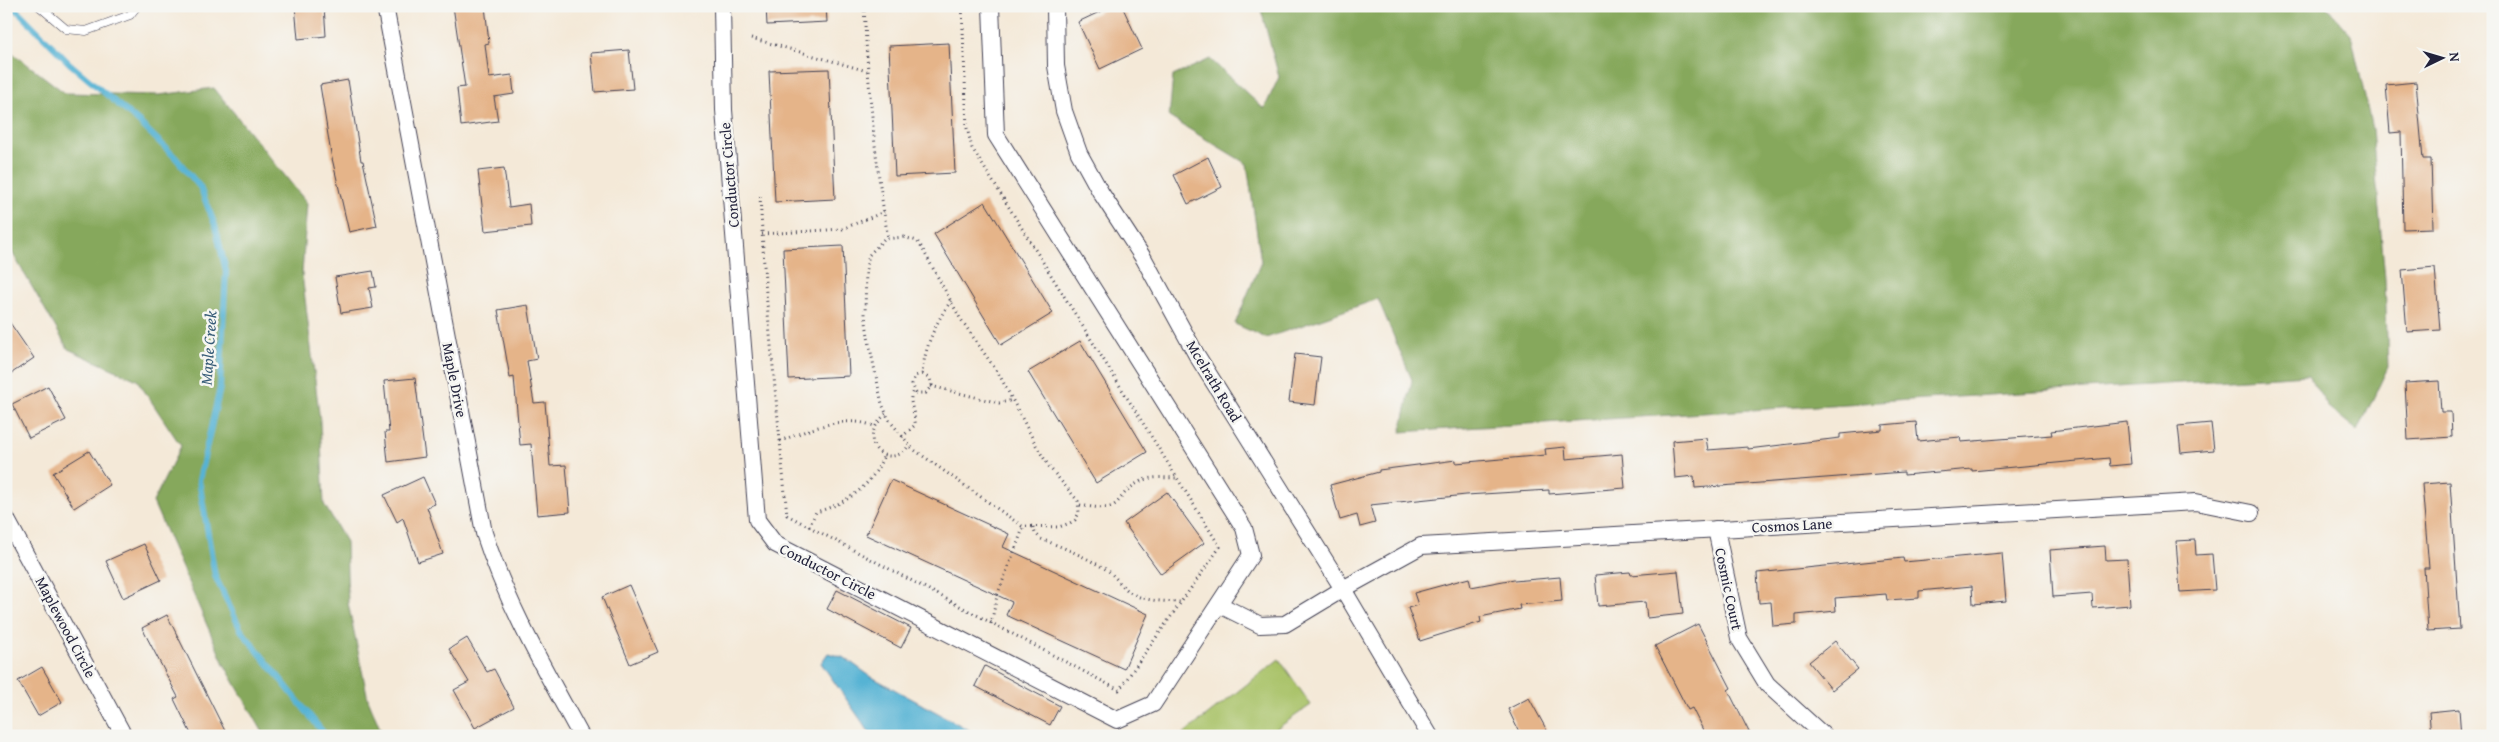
<svg xmlns="http://www.w3.org/2000/svg" width="2499" height="742" viewBox="0 0 2499 742" font-family="'Gentium Book Plus',serif">
<style>
.green{fill:#a9c268;stroke:#667252}
.forest{fill:#86a85c;stroke:#54654c}
.water{fill:#56b3d4;stroke:#3c6a88}
.lines{fill:none;stroke-linecap:round;stroke-linejoin:round}
.stream{stroke:#56b3d4;stroke-width:6}
.building{fill:#e5b489}
.service-casing{stroke:#424053;stroke-width:9}
.minor-casing{stroke:#424053;stroke-width:18}
.path{stroke:#424053;stroke-width:3;stroke-dasharray:1 4;stroke-linecap:butt}
.service{stroke:#fff;stroke-width:8}
.minor{stroke:#fff;stroke-width:16}
.labels{text-anchor:middle;dominant-baseline:central;stroke-width:5;stroke-linejoin:round;paint-order:stroke}
.street-label{font-size:15px;fill:#22223b;stroke:#f6f6f2}
.water-label{font-size:16px;font-style:italic;fill:#375c78;stroke:#f6f6f2}
</style>
<rect width="100%" height="100%" fill="#f6f6f2"/>
<filter id="ink" filterUnits="userSpaceOnUse"><feTurbulence type="fractalNoise" baseFrequency=".02" numOctaves="2"/><feDisplacementMap in="SourceGraphic" scale="10" xChannelSelector="R" yChannelSelector="G"/><feConvolveMatrix kernelMatrix="1 2 1 2 8 2 1 2 1" color-interpolation-filters="sRGB"/></filter>
<filter id="wash" filterUnits="userSpaceOnUse"><feTurbulence type="fractalNoise" baseFrequency=".0096" numOctaves="4" result="noise"/><feDisplacementMap in="SourceGraphic" scale="20" xChannelSelector="R" yChannelSelector="G"/><feGaussianBlur stdDeviation="1.12" result="paint"/><feColorMatrix in="noise" values="0 0 0 0 0 0 0 0 0 0 0 0 0 0 0 0 0 1.4 0 .05"/><feComposite in="paint" operator="in"/></filter>
<g filter="url(#wash)">
<rect width="100%" height="100%" fill="#f4e9d8"/>
<!-- green -->
<path class="green" d="M 1279,659 L 1311,705 L 1266,736 L 1181,736 Z"/>
<!-- forest -->
<g class="forest">
<path d="M 1260,6 L 2326,6 L 2351,34 L 2372,129 L 2385,279 L 2388,367 L 2358,431 L 2328,407 L 2308,375 L 1401,432 L 1412,380 L 1378,299 L 1266,338 L 1235,324 L 1261,262 L 1247,164 L 1169,117 L 1173,76 L 1210,59 L 1264,109 L 1279,77 Z"/>
<path d="M 6,48 L 65,93 L 159,95 L 214,88 L 307,203 L 302,274 L 320,421 L 324,504 L 346,542 L 348,603 L 368,699 L 383,736 L 265,736 L 224,664 L 153,502 L 181,446 L 137,380 L 68,349 L 6,242 Z"/>
</g>
<!-- water -->
<path class="water" d="M 828,653 L 845,658 L 870,676 L 980,736 L 872,736 L 821,663 Z"/>
<g class="lines">
<!-- stream -->
<path class="stream" d="M 13,6 L 69,63 L 140,123 L 175,157 L 200,187 L 215,225 L 226,271 L 220,388 L 199,480 L 215,576 L 241,630 L 326,736"/>
</g>
<g id="blocks">
<!-- building -->
<g class="building">
<path d="M 295,6 L 324,6 L 326,36 L 298,39 Z"/>
<path d="M 453,6 L 485,6 L 489,43 L 485,44 L 489,78 L 512,75 L 514,94 L 494,97 L 498,121 L 461,126 L 457,88 L 465,87 Z"/>
<path d="M 766,6 L 826,6 L 827,22 L 767,25 Z"/>
<path d="M 1112,6 L 1122,6 L 1142,49 L 1100,69 L 1078,22 Z"/>
<path d="M 949,43 L 955,173 L 895,176 L 889,46 Z"/>
<path d="M 629,50 L 633,89 L 595,92 L 591,53 Z"/>
<path d="M 829,69 L 835,199 L 775,202 L 769,71 Z"/>
<path d="M 348,80 L 361,161 L 363,161 L 377,226 L 349,232 L 331,154 L 320,85 Z"/>
<path d="M 2416,82 L 2423,159 L 2431,159 L 2433,228 L 2403,229 L 2401,132 L 2390,133 L 2386,85 Z"/>
<path d="M 1208,157 L 1222,187 L 1188,204 L 1174,175 Z"/>
<path d="M 504,168 L 509,207 L 529,204 L 531,226 L 485,231 L 478,171 Z"/>
<path d="M 985,202 L 1053,313 L 1001,345 L 934,234 Z"/>
<path d="M 843,246 L 849,376 L 789,379 L 783,249 Z"/>
<path d="M 2435,267 L 2440,330 L 2407,332 L 2402,270 Z"/>
<path d="M 373,271 L 376,287 L 369,288 L 373,308 L 341,313 L 335,277 Z"/>
<path d="M 528,305 L 537,359 L 527,361 L 534,403 L 545,402 L 550,466 L 566,465 L 570,512 L 537,515 L 531,444 L 520,445 L 514,377 L 510,378 L 498,310 Z"/>
<path d="M 6,317 L 34,358 L 6,377 Z"/>
<path d="M 1080,341 L 1147,452 L 1096,483 L 1028,372 Z"/>
<path d="M 1295,354 L 1321,357 L 1315,405 L 1289,402 Z"/>
<path d="M 415,378 L 425,457 L 388,462 L 385,432 L 389,432 L 384,381 Z"/>
<path d="M 2439,381 L 2441,412 L 2451,412 L 2452,437 L 2408,440 L 2405,383 Z"/>
<path d="M 48,386 L 66,420 L 29,438 L 12,404 Z"/>
<path d="M 1916,422 L 1918,441 L 1960,437 L 1961,442 L 2052,435 L 2051,431 L 2127,422 L 2131,464 L 2110,466 L 2109,458 L 1972,471 L 1972,469 L 1904,475 L 1904,472 L 1695,488 L 1694,476 L 1675,478 L 1672,441 L 1706,438 L 1708,450 L 1748,447 L 1748,449 L 1840,438 L 1840,434 L 1882,430 L 1882,425 Z"/>
<path d="M 2211,423 L 2214,450 L 2181,453 L 2178,426 Z"/>
<path d="M 1565,447 L 1566,459 L 1622,454 L 1625,488 L 1549,494 L 1549,490 L 1466,495 L 1370,505 L 1375,523 L 1360,527 L 1357,515 L 1340,520 L 1330,485 L 1379,472 L 1379,470 L 1456,460 L 1456,463 L 1546,455 L 1545,449 Z"/>
<path d="M 89,451 L 110,485 L 74,508 L 53,473 Z"/>
<path d="M 423,477 L 435,504 L 427,507 L 443,554 L 418,562 L 403,518 L 397,522 L 384,495 Z"/>
<path d="M 891,480 L 1009,534 L 1003,547 L 1148,614 L 1124,669 L 1006,615 L 1012,602 L 866,535 Z"/>
<path d="M 2450,482 L 2460,629 L 2428,631 L 2424,568 L 2429,568 L 2422,484 Z"/>
<path d="M 1167,492 L 1204,543 L 1161,574 L 1124,523 Z"/>
<path d="M 2195,540 L 2196,555 L 2212,554 L 2215,590 L 2180,592 L 2176,541 Z"/>
<path d="M 144,544 L 161,580 L 123,598 L 106,561 Z"/>
<path d="M 2105,546 L 2106,560 L 2127,559 L 2130,605 L 2093,608 L 2092,594 L 2053,597 L 2050,550 Z"/>
<path d="M 2002,553 L 2006,601 L 1973,604 L 1972,586 L 1919,591 L 1919,598 L 1887,600 L 1886,594 L 1835,598 L 1836,611 L 1796,615 L 1796,624 L 1773,626 L 1771,602 L 1759,603 L 1757,573 L 1903,558 L 1904,562 Z"/>
<path d="M 1678,571 L 1683,614 L 1647,618 L 1645,602 L 1598,606 L 1595,575 L 1630,572 L 1631,575 Z"/>
<path d="M 1560,577 L 1562,601 L 1519,605 L 1520,609 L 1480,617 L 1481,622 L 1420,641 L 1408,608 L 1418,605 L 1414,593 L 1469,578 L 1471,587 L 1514,579 L 1514,581 Z"/>
<path d="M 629,585 L 658,652 L 630,664 L 602,597 Z"/>
<path d="M 837,590 L 911,628 L 901,648 L 827,609 Z"/>
<path d="M 167,615 L 225,731 L 214,736 L 192,736 L 174,699 L 178,697 L 142,628 Z"/>
<path d="M 1698,624 L 1731,688 L 1728,690 L 1751,736 L 1706,736 L 1692,708 L 1688,710 L 1655,646 Z"/>
<path d="M 467,638 L 487,672 L 494,669 L 514,707 L 475,728 L 454,690 L 469,682 L 449,649 Z"/>
<path d="M 1835,641 L 1858,669 L 1832,690 L 1809,662 Z"/>
<path d="M 985,666 L 1060,706 L 1050,725 L 975,686 Z"/>
<path d="M 42,667 L 62,702 L 38,716 L 18,681 Z"/>
<path d="M 1529,698 L 1550,736 L 1521,736 L 1508,709 Z"/>
<path d="M 2459,709 L 2461,736 L 2431,736 L 2429,712 Z"/>
</g>
</g>
</g>
<g filter="url(#ink)">
<use href="#blocks" fill-opacity="0" stroke="#424053" stroke-width="1"/>
<g class="lines">
<defs>
<path id="service" d="M 39,6 L 66,29 L 86,31 L 130,15 L 137,6"/>
<g id="minor">
<path d="M 385,6 L 484,533 C 507,605 545,670 581,736"/>
<path d="M 722,6 L 724,110 L 757,520 L 775,544 L 1117,720 L 1153,704 L 1251,555 L 1244,528 L 996,135 L 991,6"/>
<path d="M 1055,6 L 1056,66 L 1064,111 L 1079,153 L 1101,193 L 1144,259 L 1196,354 L 1343,589 L 1430,736"/>
<path d="M 6,518 L 124,736"/>
<path d="M 1716,529 L 1739,638 L 1767,684 L 1824,736"/>
<path d="M 1220,605 L 1260,625 L 1285,624 L 1343,589 L 1421,546 L 2196,502 L 2251,513"/>
</g>
</defs>
<!-- service casing -->
<use href="#service" class="service-casing"/>
<!-- minor casing -->
<use href="#minor" class="minor-casing"/>
<!-- path -->
<g class="path">
<path d="M 864,6 C 868,84 875,161 888,238"/>
<path d="M 751,38 L 867,71"/>
<path d="M 760,196 L 765,282 L 787,515 L 1119,690 L 1220,547 L 972,148 L 967,128 L 962,6"/>
<path d="M 762,234 L 842,229 L 884,212"/>
<path d="M 904,237 L 917,241 L 922,248 L 960,318 L 1000,376 L 1037,447 L 1050,468 L 1078,501 L 1079,513 L 1075,520 L 1070,523 L 1059,527 L 1022,526 L 913,449 L 889,420 L 882,404 L 869,343 L 865,315 L 866,268 L 869,255 L 884,239 Z"/>
<path d="M 922,374 L 915,376 L 912,384 L 916,393 L 926,393 L 932,385 L 930,379 L 922,374 C 925,347 935,323 951,301"/>
<path d="M 931,386 L 999,403 L 1013,400"/>
<path d="M 886,414 C 851,445 892,472 909,445"/>
<path d="M 902,437 L 915,425 C 916,413 907,401 913,391"/>
<path d="M 780,441 C 809,430 843,414 874,426"/>
<path d="M 1080,505 C 1129,514 1108,499 1141,481 C 1151,476 1166,478 1177,478"/>
<path d="M 809,527 L 816,512 C 848,503 872,486 884,455"/>
<path d="M 1033,527 L 1035,533 L 1041,539 C 1063,547 1086,557 1107,570 C 1114,575 1119,583 1126,589 C 1140,602 1163,601 1181,602"/>
<path d="M 991,624 L 997,596 L 1024,526"/>
</g>
<!-- service -->
<use href="#service" class="service"/>
<!-- minor -->
<use href="#minor" class="minor"/>
</g>
</g>
<g class="labels">
<!-- street labels -->
<g class="street-label">
<text transform="translate(729 175) rotate(-95)">Conductor Circle</text>
<text transform="translate(455 380) rotate(79)">Maple Drive</text>
<text transform="translate(1214 381) rotate(59)">Mcelrath Road</text>
<text transform="translate(1792 525) rotate(-3)">Cosmos Lane</text>
<text transform="translate(828 571) rotate(27)">Conductor Circle</text>
<text transform="translate(1729 589) rotate(78)">Cosmic Court</text>
<text transform="translate(66 627) rotate(62)">Maplewood Circle</text>
</g>
<!-- water labels -->
<g class="water-label">
<text transform="translate(208 348) rotate(-86)">Maple Creek</text>
</g>
</g>
<!-- margin -->
<rect width="2499" height="742" fill="none" stroke="#f6f6f2" stroke-width="25"/>
<!-- north arrow -->
<g transform="translate(2442 58) rotate(85)" stroke="#f6f6f2" stroke-width="4" paint-order="stroke">
<path d="M0-4L9 19L0 12L-9 19Z" fill="#22223b"/>
<text y="-8" font-size="14" font-weight="bold" text-anchor="middle" fill="#22223b">N</text>
</g>
</svg>
